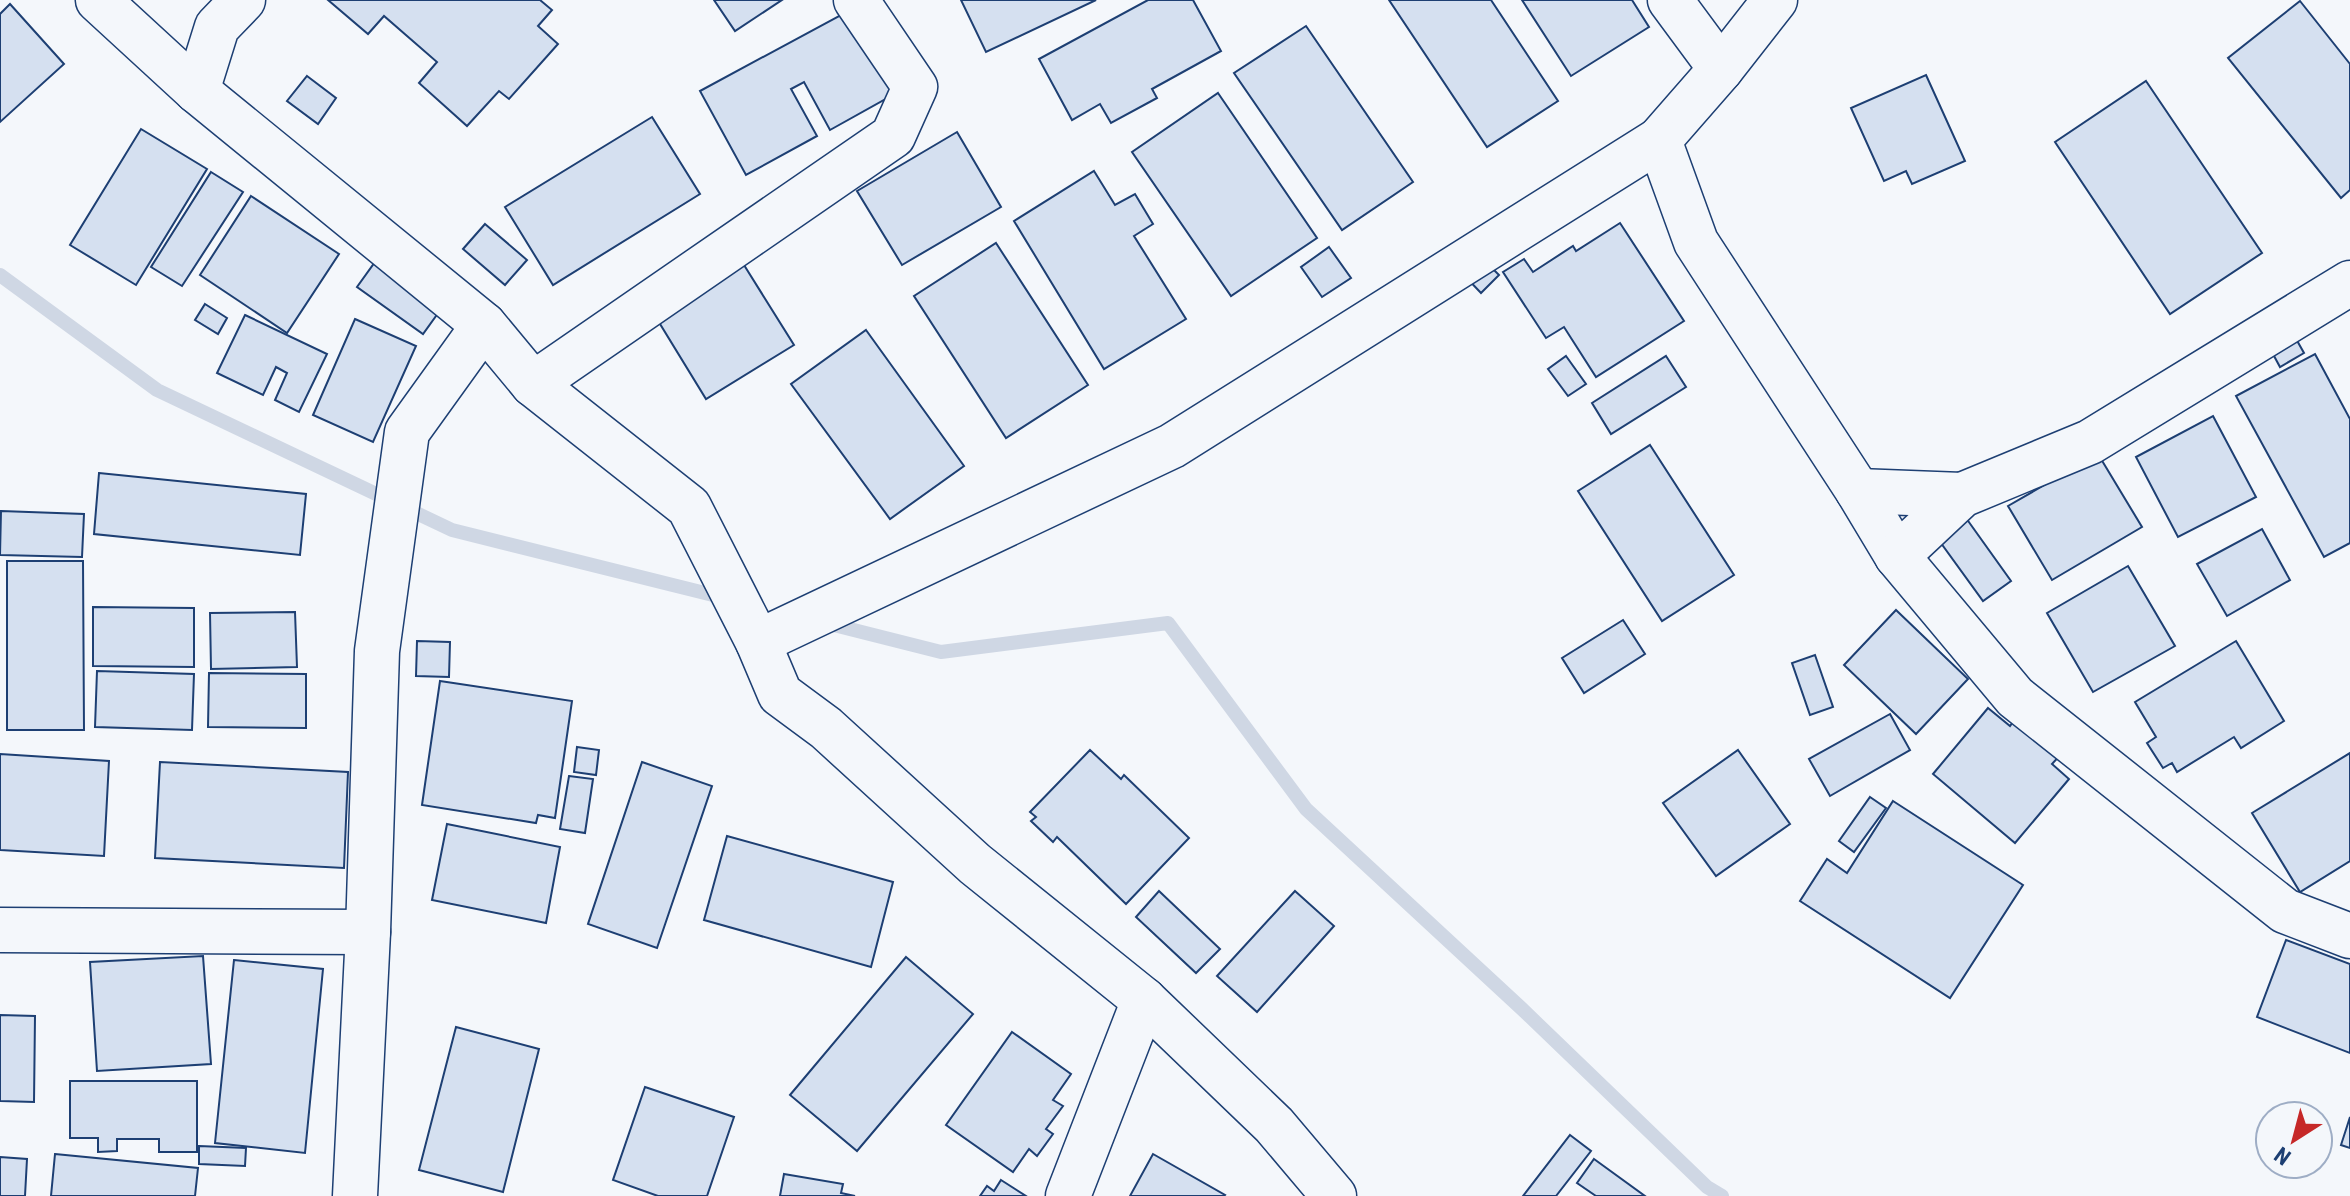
<svg xmlns="http://www.w3.org/2000/svg" width="2350" height="1196" viewBox="0 0 2350 1196" font-family="'Roboto Condensed',sans-serif">
<style>
.lines{fill:none;stroke-linecap:round;stroke-linejoin:round}
.stream{stroke:#cfd7e4;stroke-width:14}
.building{fill:#d5e0f0;stroke:#1d3f73;stroke-width:2}
.street-casing{stroke:#1d3f73;stroke-width:47}
.street{stroke:#f4f7fb;stroke-width:44}
</style>
<rect width="100%" height="100%" fill="#f4f7fb"/>
<g class="lines">
<!-- stream -->
<g class="stream">
<path d="M 0,275 L 157,390 L 452,530 L 725,598"/>
<path d="M 822,622 L 941,652 L 1168,623 L 1306,809 L 1521,1008 L 1707,1187 L 1722,1196"/>
</g>
</g>
<!-- building -->
<g class="building">
<path d="M 328,0 L 540,0 L 552,10 L 538,26 L 558,44 L 509,99 L 499,91 L 467,126 L 419,83 L 437,62 L 384,16 L 368,34 Z"/>
<path d="M 714,0 L 782,0 L 735,31 Z"/>
<path d="M 961,0 L 1096,0 L 986,52 Z"/>
<path d="M 1148,0 L 1193,0 L 1221,51 L 1152,89 L 1157,98 L 1111,123 L 1100,104 L 1072,120 L 1039,59 Z"/>
<path d="M 1389,0 L 1491,0 L 1558,101 L 1487,147 Z"/>
<path d="M 1522,0 L 1632,0 L 1649,27 L 1571,76 Z"/>
<path d="M 2300,1 L 2350,64 L 2350,190 L 2341,198 L 2228,58 Z"/>
<path d="M 10,4 L 64,64 L 0,122 L 0,14 Z"/>
<path d="M 852,9 L 898,92 L 830,130 L 804,82 L 791,89 L 817,136 L 746,175 L 700,91 Z"/>
<path d="M 1306,26 L 1413,182 L 1342,230 L 1234,73 Z"/>
<path d="M 1926,75 L 1965,161 L 1912,184 L 1906,171 L 1884,181 L 1851,108 Z"/>
<path d="M 307,76 L 336,98 L 318,124 L 287,101 Z"/>
<path d="M 2146,81 L 2262,253 L 2170,314 L 2055,142 Z"/>
<path d="M 1218,93 L 1317,238 L 1231,296 L 1132,152 Z"/>
<path d="M 652,117 L 700,194 L 553,285 L 505,207 Z"/>
<path d="M 141,129 L 207,169 L 136,285 L 70,245 Z"/>
<path d="M 957,132 L 1001,207 L 902,265 L 857,191 Z"/>
<path d="M 1094,171 L 1115,205 L 1135,194 L 1153,224 L 1134,236 L 1186,319 L 1104,369 L 1014,221 Z"/>
<path d="M 211,172 L 243,192 L 182,286 L 151,267 Z"/>
<path d="M 251,196 L 339,254 L 287,333 L 200,275 Z"/>
<path d="M 1620,223 L 1684,321 L 1596,377 L 1564,327 L 1546,338 L 1503,272 L 1524,259 L 1533,272 L 1573,246 L 1576,251 Z"/>
<path d="M 485,224 L 527,260 L 505,285 L 463,249 Z"/>
<path d="M 996,243 L 1088,385 L 1006,438 L 914,296 Z"/>
<path d="M 1329,247 L 1351,278 L 1322,297 L 1301,267 Z"/>
<path d="M 1480,256 L 1499,275 L 1481,293 L 1462,273 Z"/>
<path d="M 375,262 L 441,309 L 423,334 L 357,287 Z"/>
<path d="M 744,265 L 794,345 L 706,399 L 657,319 Z"/>
<path d="M 205,304 L 227,318 L 218,334 L 195,320 Z"/>
<path d="M 245,315 L 327,354 L 299,412 L 275,400 L 287,373 L 276,367 L 263,395 L 217,373 Z"/>
<path d="M 355,319 L 416,346 L 373,442 L 313,415 Z"/>
<path d="M 866,330 L 964,466 L 890,519 L 791,384 Z"/>
<path d="M 2291,330 L 2304,353 L 2280,367 L 2267,343 Z"/>
<path d="M 2315,354 L 2350,419 L 2350,543 L 2324,557 L 2236,396 Z"/>
<path d="M 1566,356 L 1586,384 L 1568,396 L 1548,369 Z"/>
<path d="M 1666,356 L 1686,387 L 1611,434 L 1592,403 Z"/>
<path d="M 2213,416 L 2256,497 L 2178,537 L 2136,457 Z"/>
<path d="M 1650,445 L 1734,575 L 1662,621 L 1578,491 Z"/>
<path d="M 2098,454 L 2142,527 L 2052,580 L 2008,506 Z"/>
<path d="M 99,473 L 306,494 L 300,555 L 94,534 Z"/>
<path d="M 1,511 L 84,514 L 82,557 L 0,555 Z"/>
<path d="M 1966,518 L 2011,581 L 1983,601 L 1938,539 Z"/>
<path d="M 2262,529 L 2290,580 L 2227,616 L 2197,564 Z"/>
<path d="M 7,561 L 83,561 L 84,730 L 7,730 Z"/>
<path d="M 2128,566 L 2175,646 L 2093,692 L 2047,613 Z"/>
<path d="M 93,607 L 194,608 L 194,667 L 93,666 Z"/>
<path d="M 1896,610 L 1968,679 L 1916,734 L 1844,665 Z"/>
<path d="M 295,612 L 297,667 L 211,669 L 210,613 Z"/>
<path d="M 1623,620 L 1645,654 L 1584,693 L 1562,658 Z"/>
<path d="M 417,641 L 450,642 L 449,677 L 416,676 Z"/>
<path d="M 2236,641 L 2284,721 L 2241,748 L 2234,737 L 2177,772 L 2172,763 L 2163,768 L 2147,743 L 2156,737 L 2135,702 Z"/>
<path d="M 1815,655 L 1833,707 L 1810,715 L 1792,663 Z"/>
<path d="M 97,671 L 194,674 L 192,730 L 95,727 Z"/>
<path d="M 209,673 L 306,674 L 306,728 L 208,727 Z"/>
<path d="M 440,681 L 572,701 L 555,818 L 538,815 L 536,823 L 422,805 Z"/>
<path d="M 1988,708 L 2010,726 L 2018,715 L 2063,752 L 2052,764 L 2069,779 L 2015,843 L 1933,774 Z"/>
<path d="M 1890,714 L 1910,750 L 1830,796 L 1809,759 Z"/>
<path d="M 577,747 L 599,750 L 596,775 L 574,772 Z"/>
<path d="M 1090,750 L 1121,779 L 1124,775 L 1189,838 L 1126,904 L 1057,837 L 1053,842 L 1031,821 L 1036,817 L 1030,812 Z"/>
<path d="M 1738,750 L 1790,824 L 1716,876 L 1663,803 Z"/>
<path d="M 2350,753 L 2350,861 L 2300,892 L 2252,813 Z"/>
<path d="M 0,754 L 109,761 L 104,856 L 0,850 Z"/>
<path d="M 160,762 L 348,772 L 344,868 L 155,858 Z"/>
<path d="M 642,762 L 712,786 L 657,948 L 588,924 Z"/>
<path d="M 569,776 L 593,779 L 585,833 L 560,829 Z"/>
<path d="M 1870,797 L 1886,808 L 1854,852 L 1839,841 Z"/>
<path d="M 1893,801 L 2023,885 L 1950,998 L 1800,901 L 1827,859 L 1847,873 Z"/>
<path d="M 447,824 L 560,847 L 546,923 L 432,900 Z"/>
<path d="M 727,836 L 893,882 L 871,967 L 704,920 Z"/>
<path d="M 1159,891 L 1220,949 L 1196,973 L 1136,917 Z"/>
<path d="M 1295,891 L 1334,926 L 1257,1012 L 1217,976 Z"/>
<path d="M 2286,940 L 2350,964 L 2350,1053 L 2257,1017 Z"/>
<path d="M 203,956 L 211,1064 L 97,1071 L 90,962 Z"/>
<path d="M 906,957 L 973,1014 L 857,1151 L 790,1095 Z"/>
<path d="M 234,960 L 323,969 L 305,1153 L 215,1143 Z"/>
<path d="M 0,1015 L 35,1016 L 34,1102 L 0,1101 Z"/>
<path d="M 456,1027 L 539,1049 L 503,1192 L 419,1170 Z"/>
<path d="M 1012,1032 L 1071,1074 L 1053,1100 L 1063,1106 L 1046,1129 L 1053,1134 L 1037,1156 L 1029,1149 L 1013,1172 L 946,1125 Z"/>
<path d="M 70,1081 L 197,1081 L 197,1152 L 159,1152 L 159,1139 L 117,1139 L 117,1151 L 98,1152 L 98,1138 L 70,1138 Z"/>
<path d="M 645,1087 L 734,1117 L 707,1196 L 658,1196 L 613,1180 Z"/>
<path d="M 2350,1117 L 2350,1148 L 2341,1145 Z"/>
<path d="M 1570,1135 L 1591,1151 L 1556,1196 L 1523,1196 Z"/>
<path d="M 199,1146 L 246,1148 L 245,1166 L 199,1164 Z"/>
<path d="M 55,1154 L 198,1168 L 195,1196 L 51,1196 Z"/>
<path d="M 1153,1154 L 1225,1195 L 1224,1196 L 1130,1196 Z"/>
<path d="M 0,1157 L 27,1159 L 25,1196 L 0,1196 Z"/>
<path d="M 1594,1159 L 1645,1196 L 1596,1196 L 1577,1183 Z"/>
<path d="M 784,1174 L 843,1184 L 841,1193 L 855,1196 L 780,1196 Z"/>
<path d="M 1001,1180 L 1026,1196 L 980,1196 L 987,1186 L 994,1191 Z"/>
</g>
<g class="lines">
<defs>
<g id="street">
<path d="M 98,0 L 197,91 L 484,325 L 533,384 L 689,507 L 758,642 L 780,694 L 826,728 L 975,864 L 1144,1000 L 1274,1125 L 1334,1196"/>
<path d="M 1670,0 L 1721,69"/>
<path d="M 1775,0 L 1721,69 L 1659,140 L 1696,242 L 1858,491 L 1897,556 L 2015,697 L 2285,911 L 2350,936"/>
<path d="M 197,91 L 217,27 L 243,0"/>
<path d="M 533,384 L 893,136 L 915,87 L 856,0"/>
<path d="M 1858,491 L 1962,495"/>
<path d="M 1897,556 L 1962,495 L 2090,442 L 2350,283"/>
<path d="M 758,642 L 1172,446 L 1659,140"/>
<path d="M 0,930 L 368,932"/>
<path d="M 355,1196 L 368,932 L 377,651 L 407,432 L 484,325"/>
<path d="M 1068,1196 L 1144,1000"/>
</g>
</defs>
<!-- street casing -->
<use href="#street" class="street-casing"/>
<!-- street -->
<use href="#street" class="street"/>
</g>
<!-- north arrow -->
<g transform="translate(2294 1140) rotate(216)"><circle r="38" fill="#f4f7fb" stroke="#9eadc5" stroke-width="2"/>
<path d="M0-6L14 30L0 20L-14 30Z" fill="#c62828"/>
<text y="-12" font-size="22" font-weight="bold" text-anchor="middle" fill="#1d3f73">N</text>
</g>
</svg>
